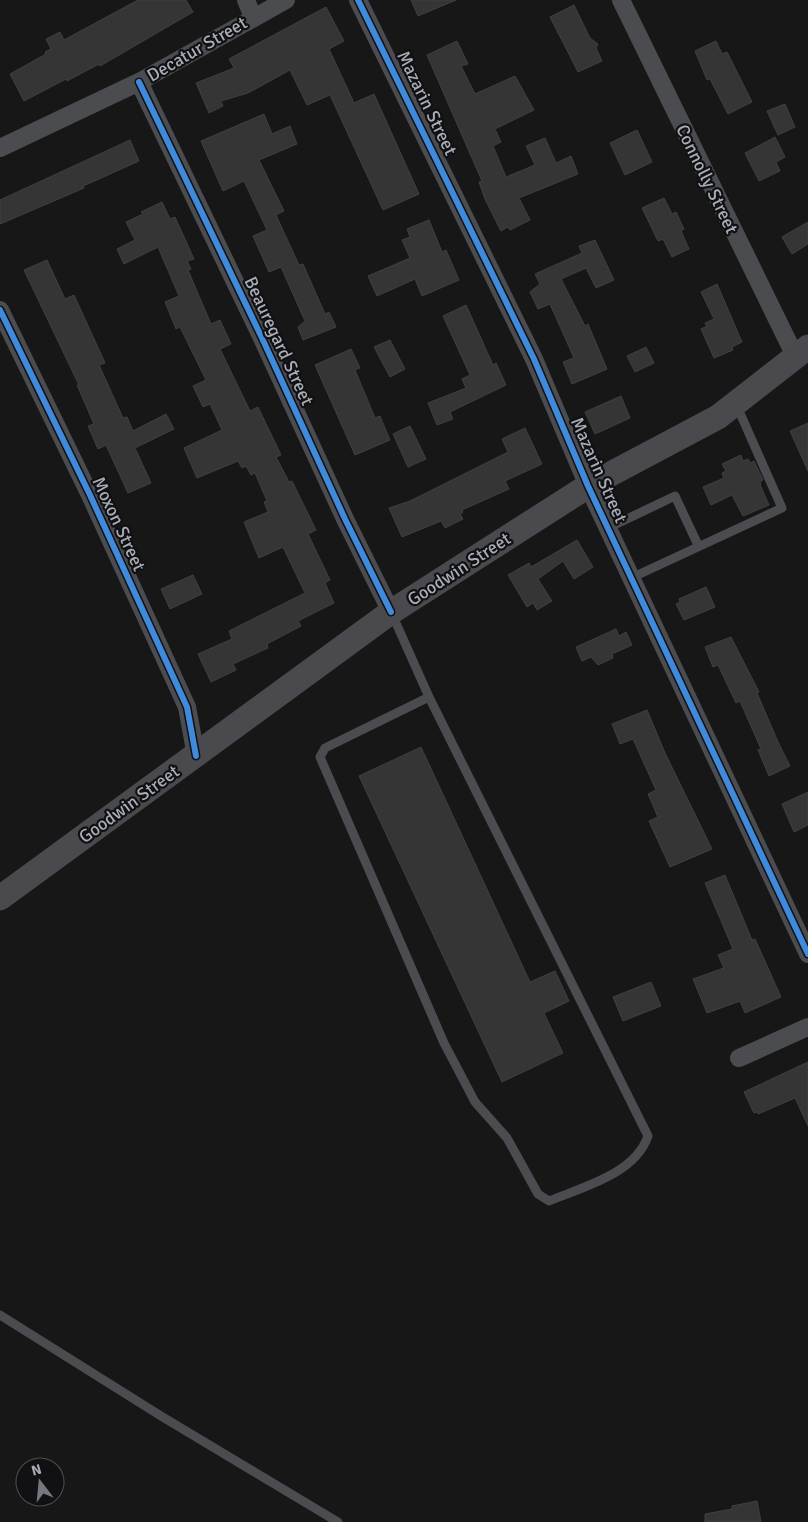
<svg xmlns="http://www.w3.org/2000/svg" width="808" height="1522" viewBox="0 0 808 1522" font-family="Signika,sans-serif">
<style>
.building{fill:#353536;stroke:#3f4043}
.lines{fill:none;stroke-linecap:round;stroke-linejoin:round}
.lane{stroke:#4b4c50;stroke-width:9}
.street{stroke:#4b4c50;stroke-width:18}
.secondary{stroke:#4a4a4e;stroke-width:25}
.cycleway-casing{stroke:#111113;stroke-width:9}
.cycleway{stroke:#408adc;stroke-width:6}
.labels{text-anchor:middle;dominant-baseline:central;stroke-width:4.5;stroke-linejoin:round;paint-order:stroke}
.street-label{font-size:18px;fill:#a8adb8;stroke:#111113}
</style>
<rect width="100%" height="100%" fill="#171717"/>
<!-- building -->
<g class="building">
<path d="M 138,0 L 186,0 L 193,12 L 100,66 L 99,64 L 67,81 L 66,79 L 24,101 L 10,74 L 46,54 L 45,52 L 51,49 L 46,39 L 60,32 L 64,40 Z"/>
<path d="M 411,0 L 456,0 L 418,16 Z"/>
<path d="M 574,5 L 590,38 L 598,44 L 596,48 L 602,61 L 578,72 L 550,17 Z"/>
<path d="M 326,7 L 344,41 L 329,49 L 354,103 L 374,94 L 419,194 L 383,210 L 330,95 L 307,105 L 290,70 L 248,93 L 221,101 L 223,106 L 209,113 L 196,83 L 234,68 L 229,59 Z"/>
<path d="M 457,41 L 468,64 L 461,66 L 475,94 L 515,76 L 534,110 L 495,129 L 501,142 L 493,146 L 506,177 L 535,165 L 526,146 L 545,138 L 556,163 L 571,156 L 578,174 L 519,198 L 530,220 L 510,230 L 508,227 L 501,231 L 485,199 L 479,182 L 482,181 L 427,55 Z"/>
<path d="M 716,41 L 722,54 L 727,52 L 752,102 L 728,114 L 710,79 L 707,80 L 695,51 Z"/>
<path d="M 785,104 L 795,127 L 778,135 L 767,111 Z"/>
<path d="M 264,114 L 272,134 L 290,126 L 297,144 L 259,160 L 284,211 L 276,215 L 299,265 L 303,264 L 325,314 L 329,312 L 336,327 L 303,340 L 298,327 L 305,321 L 281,267 L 269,272 L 253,236 L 267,230 L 244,181 L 223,191 L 201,141 Z"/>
<path d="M 637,130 L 652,162 L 625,175 L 610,143 Z"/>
<path d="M 775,137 L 785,157 L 776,162 L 780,171 L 759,181 L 745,153 Z"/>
<path d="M 130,140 L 139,161 L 99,179 L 83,186 L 84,188 L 0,224 L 0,200 Z"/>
<path d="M 664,198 L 672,214 L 676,212 L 684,229 L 681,231 L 689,249 L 672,257 L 663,239 L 658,241 L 642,208 Z"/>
<path d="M 162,202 L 170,219 L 175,217 L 194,259 L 187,261 L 191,269 L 188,270 L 211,324 L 220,320 L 231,344 L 220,349 L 250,411 L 258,407 L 281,455 L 276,457 L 289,482 L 292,481 L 316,530 L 308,534 L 330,580 L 325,583 L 334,603 L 298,621 L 301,626 L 267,644 L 268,648 L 233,664 L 236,670 L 211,682 L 198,654 L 232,639 L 229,631 L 305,593 L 283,547 L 259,558 L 244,522 L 268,512 L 264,502 L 267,501 L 255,473 L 251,475 L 246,466 L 242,468 L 238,461 L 197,478 L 184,448 L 222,430 L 210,404 L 203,407 L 193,386 L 206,380 L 180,327 L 176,329 L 165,302 L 179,296 L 158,247 L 124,264 L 117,249 L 135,240 L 126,222 L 143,214 L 141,212 Z"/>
<path d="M 429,220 L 442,252 L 446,250 L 459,280 L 422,296 L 415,279 L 377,296 L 368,276 L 410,258 L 402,240 L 410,237 L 407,229 Z"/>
<path d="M 808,222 L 808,244 L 792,254 L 782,237 Z"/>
<path d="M 595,240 L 614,280 L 596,288 L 586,268 L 561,279 L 585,326 L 588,324 L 607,369 L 572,384 L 563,362 L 574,358 L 550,304 L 538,309 L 530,292 L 540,284 L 535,274 L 582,253 L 579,246 Z"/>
<path d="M 47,260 L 65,299 L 74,295 L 105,363 L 99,365 L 123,418 L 127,417 L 133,431 L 166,414 L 174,429 L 135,448 L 151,483 L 128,493 L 106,445 L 98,449 L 88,426 L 94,424 L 77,385 L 79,385 L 24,270 Z"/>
<path d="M 717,284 L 742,342 L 732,347 L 733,350 L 714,358 L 701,329 L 707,326 L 705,323 L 714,319 L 701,292 Z"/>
<path d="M 466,305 L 493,365 L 496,363 L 506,385 L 450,412 L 453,419 L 437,425 L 428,403 L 466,388 L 462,379 L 470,375 L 443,316 Z"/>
<path d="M 390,340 L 405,369 L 390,377 L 374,347 Z"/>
<path d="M 646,347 L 654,363 L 635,372 L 627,356 Z"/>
<path d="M 351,349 L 360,368 L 355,370 L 375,418 L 380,416 L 390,440 L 355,455 L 315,365 Z"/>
<path d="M 621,396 L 630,418 L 595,434 L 585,412 Z"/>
<path d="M 808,423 L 808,471 L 790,431 Z"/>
<path d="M 410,426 L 426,459 L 408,467 L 393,434 Z"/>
<path d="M 525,428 L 542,464 L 505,481 L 509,489 L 462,510 L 463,512 L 460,514 L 463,519 L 445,528 L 441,521 L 402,537 L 389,508 L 410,501 L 508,452 L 502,439 Z"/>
<path d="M 741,455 L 743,461 L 748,459 L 750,463 L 754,461 L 763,480 L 760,482 L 761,487 L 769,505 L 743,516 L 732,495 L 711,505 L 703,487 L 724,478 L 722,473 L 726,471 L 722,464 Z"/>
<path d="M 577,540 L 593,567 L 574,579 L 563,561 L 538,579 L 552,601 L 537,610 L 533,603 L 527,607 L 508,575 L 529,563 L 531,567 Z"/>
<path d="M 193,575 L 202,594 L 170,609 L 161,589 Z"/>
<path d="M 706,587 L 715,607 L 684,620 L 676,604 L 680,602 L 679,599 Z"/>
<path d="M 616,629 L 619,636 L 626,632 L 632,645 L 612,654 L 613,658 L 598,665 L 591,657 L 582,661 L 576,647 Z"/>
<path d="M 731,637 L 759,692 L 757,693 L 778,742 L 790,766 L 769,776 L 758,750 L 761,749 L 740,701 L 736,703 L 718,665 L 713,667 L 705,647 Z"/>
<path d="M 647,710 L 665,753 L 712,849 L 670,867 L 649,821 L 658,817 L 648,794 L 656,790 L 633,739 L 620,744 L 612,724 Z"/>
<path d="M 421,747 L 530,982 L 555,971 L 569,1001 L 544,1013 L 563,1053 L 502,1082 L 359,776 Z"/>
<path d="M 808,792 L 808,825 L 794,832 L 782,804 Z"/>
<path d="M 725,875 L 752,940 L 755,939 L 781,997 L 745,1013 L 740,1001 L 707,1013 L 693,979 L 724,968 L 718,955 L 733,949 L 705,883 Z"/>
<path d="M 651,982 L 661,1006 L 623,1021 L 613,997 Z"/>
<path d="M 808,1062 L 808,1126 L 795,1098 L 758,1114 L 757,1112 L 754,1113 L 744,1092 Z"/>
<path d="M 757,1501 L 761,1522 L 705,1522 L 705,1514 L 732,1509 L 732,1506 Z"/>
</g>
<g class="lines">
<!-- lane -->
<g class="lane">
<path d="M 608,528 L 675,496 L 698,545"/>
<path d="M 631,578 L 782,508 L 736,404"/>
<path d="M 392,614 L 429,697 L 648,1136 C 635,1174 583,1187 549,1201 L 538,1194 L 507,1138 L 475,1102 L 444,1043 L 320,757 L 325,748 L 429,697"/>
<path d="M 0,1315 L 161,1416 L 338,1522"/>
</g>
<!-- street -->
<g class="street">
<path d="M 246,0 L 253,17"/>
<path d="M 358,0 L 534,359 L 588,486 L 808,954"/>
<path d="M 621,0 L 796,358"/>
<path d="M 139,82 L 262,338 L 345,519 L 391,612"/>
<path d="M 0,148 L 139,82 L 286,0"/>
<path d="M 0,310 L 90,495 L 187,707 L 196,756"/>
<path d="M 739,1058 L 808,1027"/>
</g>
<!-- secondary -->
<path class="secondary" d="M 0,898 L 391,612 L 588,486 L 718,417 L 808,347"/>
<defs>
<g id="cycleway">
<path d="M 358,0 L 534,359 L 588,486 L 808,954"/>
<path d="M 139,82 L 262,338 L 345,519 L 391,612"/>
<path d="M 0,310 L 90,495 L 187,707 L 196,756"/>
</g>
</defs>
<!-- cycleway casing -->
<use href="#cycleway" class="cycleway-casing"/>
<!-- cycleway -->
<use href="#cycleway" class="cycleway"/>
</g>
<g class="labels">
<!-- street labels -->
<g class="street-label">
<text transform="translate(197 49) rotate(-30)">Decatur Street</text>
<text transform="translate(427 103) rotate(64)">Mazarin Street</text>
<text transform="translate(707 179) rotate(64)">Connolly Street</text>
<text transform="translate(279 341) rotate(65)">Beauregard Street</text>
<text transform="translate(599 470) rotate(66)">Mazarin Street</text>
<text transform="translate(119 524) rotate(65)">Moxon Street</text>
<text transform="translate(459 569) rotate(-33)">Goodwin Street</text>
<text transform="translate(129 804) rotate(-36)">Goodwin Street</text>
</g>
</g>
<!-- north arrow -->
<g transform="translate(40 1482) rotate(344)"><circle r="24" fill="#111113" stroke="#4d4f55"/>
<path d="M0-4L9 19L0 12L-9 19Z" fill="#757880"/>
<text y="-8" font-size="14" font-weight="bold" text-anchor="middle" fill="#a8adb8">N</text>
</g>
</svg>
